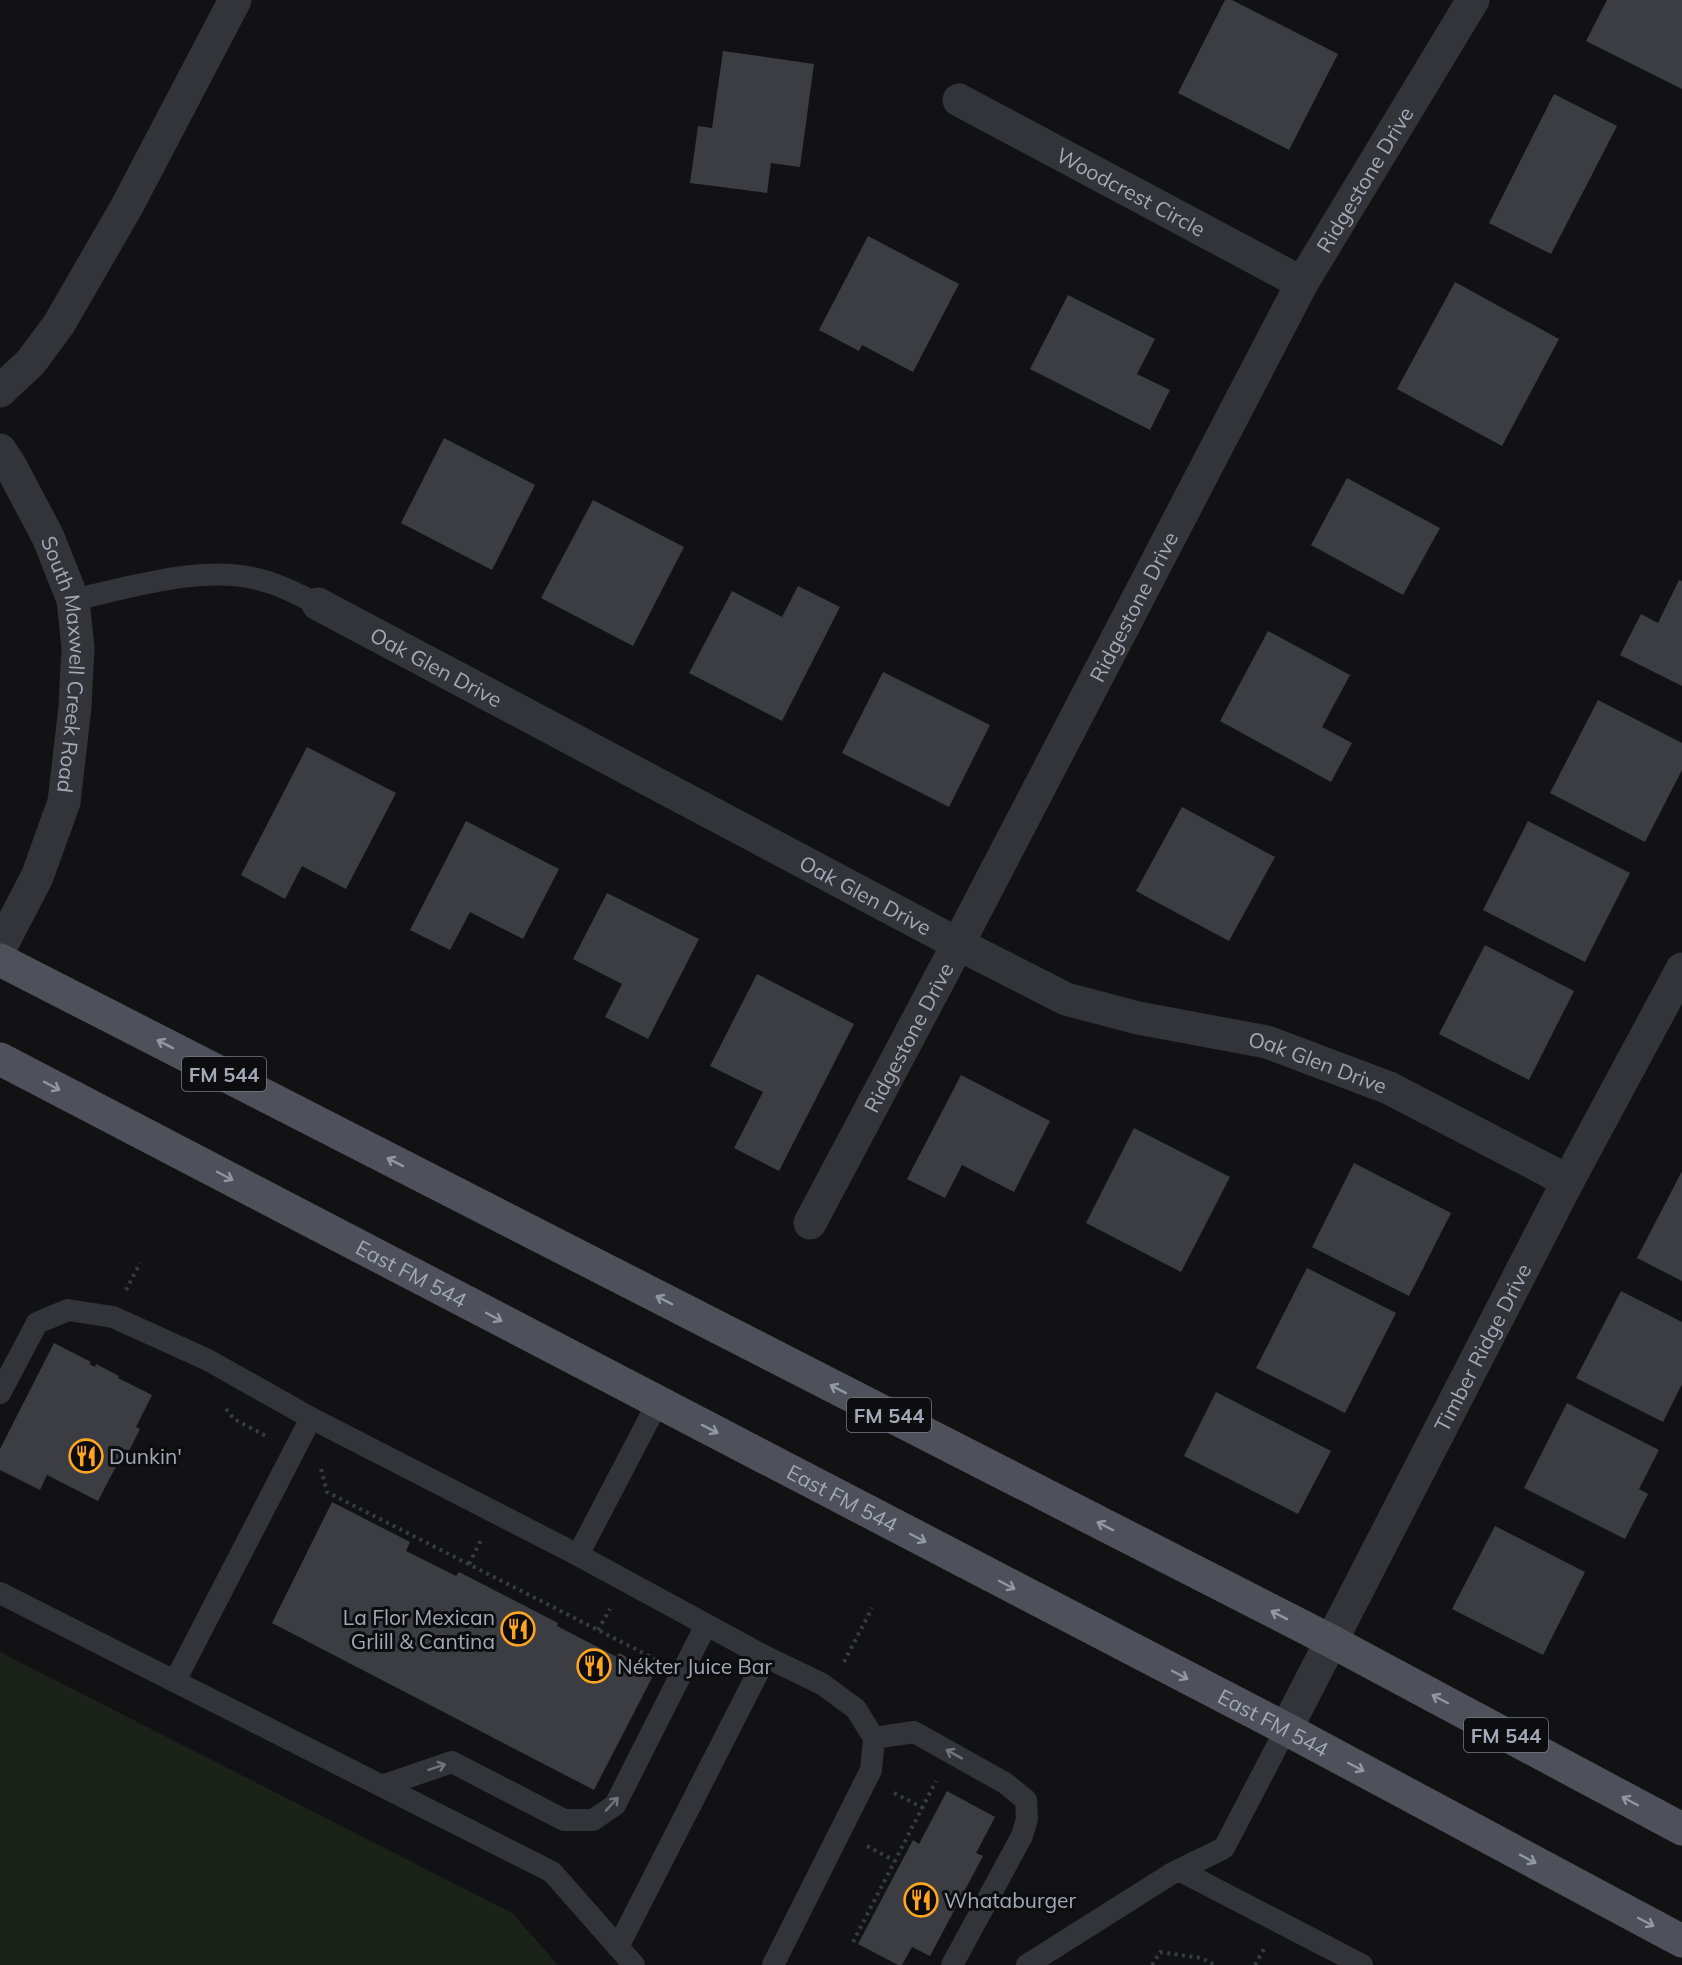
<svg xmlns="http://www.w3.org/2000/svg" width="1682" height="1965" viewBox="0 0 1682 1965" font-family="Mulish,sans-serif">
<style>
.green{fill:#1a221a}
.building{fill:#3c3d42}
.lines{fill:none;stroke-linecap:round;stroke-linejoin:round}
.path{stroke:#383b40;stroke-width:4;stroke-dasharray:3 4.5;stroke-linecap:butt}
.service{stroke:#333439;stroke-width:22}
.minor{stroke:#333439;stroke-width:33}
.primary{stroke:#4e5159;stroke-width:33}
.oneway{stroke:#9197a3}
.oneway2{stroke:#70747e}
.labels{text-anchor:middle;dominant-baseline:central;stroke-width:6;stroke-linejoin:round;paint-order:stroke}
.shield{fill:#0d0d0f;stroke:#757a84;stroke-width:1.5}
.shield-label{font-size:20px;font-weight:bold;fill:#a2a9b6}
.street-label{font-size:21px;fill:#a2a9b6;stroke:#0d0d0f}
.poi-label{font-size:21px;fill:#a2a9b6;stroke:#0d0d0f;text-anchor:start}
</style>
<rect width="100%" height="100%" fill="#121214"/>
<!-- green -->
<path class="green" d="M 0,1652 L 512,1913 L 558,1965 L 0,1965 Z"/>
<!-- building -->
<g class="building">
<path d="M 1225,0 L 1232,0 L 1338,54 L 1289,150 L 1178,93 Z"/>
<path d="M 1607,0 L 1682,0 L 1682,89 L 1586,41 Z"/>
<path d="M 723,51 L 814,64 L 800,167 L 771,163 L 767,193 L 690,183 L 698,126 L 712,128 Z"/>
<path d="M 1554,94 L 1617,126 L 1551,254 L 1489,223 Z"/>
<path d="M 868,236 L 959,284 L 913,372 L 862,345 L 859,351 L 819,330 Z"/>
<path d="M 1455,282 L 1559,339 L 1502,446 L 1397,389 Z"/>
<path d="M 1068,295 L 1155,339 L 1137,374 L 1170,390 L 1150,430 L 1030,369 Z"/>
<path d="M 444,438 L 535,485 L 492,570 L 401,523 Z"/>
<path d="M 1347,478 L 1440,528 L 1403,595 L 1311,545 Z"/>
<path d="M 593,500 L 684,547 L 633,646 L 541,598 Z"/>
<path d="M 1679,580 L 1682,581 L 1682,686 L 1620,655 L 1641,614 L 1658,623 Z"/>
<path d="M 798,586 L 840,607 L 782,721 L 689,673 L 732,591 L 782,617 Z"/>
<path d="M 1268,631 L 1350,675 L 1322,727 L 1352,743 L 1331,782 L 1220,721 Z"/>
<path d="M 883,672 L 990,725 L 949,807 L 842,753 Z"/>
<path d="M 1598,700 L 1682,743 L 1682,770 L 1645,842 L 1550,793 Z"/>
<path d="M 307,747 L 396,793 L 346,889 L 302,866 L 285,899 L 241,875 Z"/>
<path d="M 1182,807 L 1275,857 L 1229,941 L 1136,891 Z"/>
<path d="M 466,821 L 559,869 L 523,939 L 470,912 L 450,950 L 410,930 Z"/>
<path d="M 1528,821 L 1630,873 L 1585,962 L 1483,910 Z"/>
<path d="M 607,893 L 699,939 L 648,1039 L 605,1017 L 622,984 L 573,959 Z"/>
<path d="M 1485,945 L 1574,991 L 1529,1080 L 1439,1034 Z"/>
<path d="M 757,974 L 854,1024 L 779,1171 L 734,1148 L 763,1092 L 710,1066 Z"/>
<path d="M 961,1075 L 1050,1121 L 1014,1192 L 962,1165 L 945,1198 L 907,1179 Z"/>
<path d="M 1134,1128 L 1230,1177 L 1181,1272 L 1086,1223 Z"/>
<path d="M 1354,1163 L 1451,1213 L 1409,1296 L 1312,1247 Z"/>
<path d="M 1682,1171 L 1682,1281 L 1637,1258 Z"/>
<path d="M 1307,1268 L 1396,1313 L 1345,1413 L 1256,1368 Z"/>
<path d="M 1621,1291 L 1682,1322 L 1682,1384 L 1663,1422 L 1576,1378 Z"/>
<path d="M 54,1343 L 91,1362 L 89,1364 L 95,1367 L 96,1364 L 119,1376 L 118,1378 L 152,1395 L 136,1427 L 140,1429 L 129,1451 L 125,1449 L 98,1501 L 47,1475 L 40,1490 L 0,1470 L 0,1449 Z"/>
<path d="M 1216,1392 L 1331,1451 L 1298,1514 L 1184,1456 Z"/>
<path d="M 1567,1403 L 1659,1450 L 1639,1489 L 1648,1494 L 1625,1539 L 1524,1488 Z"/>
<path d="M 332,1502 L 410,1542 L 406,1551 L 456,1576 L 459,1572 L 558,1623 L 557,1626 L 617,1657 L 619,1653 L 655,1672 L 594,1790 L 272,1623 Z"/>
<path d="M 1495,1526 L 1585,1572 L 1543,1655 L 1452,1609 Z"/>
<path d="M 947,1791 L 995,1817 L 976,1853 L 983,1856 L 930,1956 L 912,1947 L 902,1965 L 898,1965 L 858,1944 L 913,1840 L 919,1844 Z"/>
</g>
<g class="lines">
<!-- path -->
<g class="path">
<path d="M 126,1290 L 140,1263"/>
<path d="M 226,1409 L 234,1419 L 266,1436"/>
<path d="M 321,1469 L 327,1492 L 655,1659"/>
<path d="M 469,1564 L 481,1540"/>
<path d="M 598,1630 L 610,1609"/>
<path d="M 844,1662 L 872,1608"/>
<path d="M 894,1793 L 923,1808"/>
<path d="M 867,1846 L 895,1861"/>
<path d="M 853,1942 L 936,1781"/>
<path d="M 1152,1965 L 1160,1952 L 1201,1958 L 1215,1965"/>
<path d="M 1255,1965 L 1264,1949"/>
</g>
<!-- service -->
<g class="service">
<path d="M 73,600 C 132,587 208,562 268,582 C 285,587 301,596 318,604"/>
<path d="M 0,1393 L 37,1323 L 68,1310 L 113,1317 L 208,1360 L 311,1418"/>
<path d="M 658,1402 L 578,1555 L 766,1657 L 822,1684 L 856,1709 L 874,1738 L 871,1770 L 773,1965"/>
<path d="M 0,1593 L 552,1872 L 634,1965"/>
<path d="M 175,1681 L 311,1418 L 578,1555"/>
<path d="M 874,1738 L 914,1732 L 1005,1783 L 1026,1800 L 1027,1819 L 1022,1836 L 952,1965"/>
<path d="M 382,1786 L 452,1762 L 564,1820 L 593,1820 L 615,1805 L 706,1625"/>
<path d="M 1179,1870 L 1362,1965"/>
<path d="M 618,1947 L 766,1657"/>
<path d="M 1027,1965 L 1171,1874 L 1224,1848 L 1286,1729"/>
</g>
<!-- minor -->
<g class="minor">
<path id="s1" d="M 959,100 L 1302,283"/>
<path d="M 0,391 L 31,362 L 59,324 L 126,208 L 235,0"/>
<path id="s2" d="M 0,450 L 10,465 L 48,537 L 73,600 L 78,648 L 75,707 L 64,802 L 37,877 L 0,948"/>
<path id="s3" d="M 318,604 L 958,944 L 1066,999 L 1138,1018 L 1267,1042 L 1389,1088 L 1568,1181"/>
<path id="s4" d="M 810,1223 L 958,944 L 1302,283 L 1473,0"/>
<path id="s5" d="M 1286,1729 L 1568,1181 L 1682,969"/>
</g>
<!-- primary -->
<g class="primary">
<path d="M 0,960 L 1331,1641 L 1682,1829"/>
<path id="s6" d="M 0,1059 L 1286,1729 L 1682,1941"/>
</g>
</g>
<!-- one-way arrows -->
<defs><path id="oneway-shaft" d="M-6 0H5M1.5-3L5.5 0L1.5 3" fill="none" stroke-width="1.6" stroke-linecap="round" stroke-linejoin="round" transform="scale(1.5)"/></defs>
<g class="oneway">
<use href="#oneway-shaft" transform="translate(165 1044) rotate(-153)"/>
<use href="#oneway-shaft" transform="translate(52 1086) rotate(28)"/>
<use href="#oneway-shaft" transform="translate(395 1162) rotate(-153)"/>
<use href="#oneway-shaft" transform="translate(225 1176) rotate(28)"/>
<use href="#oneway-shaft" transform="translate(664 1300) rotate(-153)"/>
<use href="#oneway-shaft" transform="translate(494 1317) rotate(28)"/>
<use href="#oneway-shaft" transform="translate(838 1389) rotate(-153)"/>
<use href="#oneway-shaft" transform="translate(710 1429) rotate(27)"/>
<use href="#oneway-shaft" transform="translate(1105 1526) rotate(-153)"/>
<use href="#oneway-shaft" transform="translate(918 1538) rotate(28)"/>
<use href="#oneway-shaft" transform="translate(1007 1585) rotate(28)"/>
<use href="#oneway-shaft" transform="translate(1279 1615) rotate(-153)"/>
<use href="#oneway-shaft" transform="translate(1180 1675) rotate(28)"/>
<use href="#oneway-shaft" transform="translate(1440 1699) rotate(-152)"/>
<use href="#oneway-shaft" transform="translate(1356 1767) rotate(28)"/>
<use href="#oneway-shaft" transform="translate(1630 1801) rotate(-152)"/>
<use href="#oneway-shaft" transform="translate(1528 1859) rotate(28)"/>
<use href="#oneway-shaft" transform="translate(1646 1922) rotate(28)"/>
</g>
<g class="oneway2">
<use href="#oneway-shaft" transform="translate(954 1754) rotate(-151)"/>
<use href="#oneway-shaft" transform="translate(437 1767) rotate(-19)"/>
<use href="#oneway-shaft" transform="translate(612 1804) rotate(-47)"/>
</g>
<!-- icons -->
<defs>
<symbol id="restaurant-ring" viewBox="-11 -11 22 22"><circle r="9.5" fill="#0d0d0f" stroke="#ffa51f" stroke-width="1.5"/><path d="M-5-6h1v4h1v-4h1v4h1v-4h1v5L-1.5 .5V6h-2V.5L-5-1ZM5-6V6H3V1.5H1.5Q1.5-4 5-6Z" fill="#ffa51f"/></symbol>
</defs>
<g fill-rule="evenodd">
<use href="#restaurant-ring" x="67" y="1437" width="38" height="38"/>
<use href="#restaurant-ring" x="499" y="1610" width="38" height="38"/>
<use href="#restaurant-ring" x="575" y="1647" width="38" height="38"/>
<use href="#restaurant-ring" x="902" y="1881" width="38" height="38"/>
</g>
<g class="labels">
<!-- shield labels -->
<g class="shield">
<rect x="182" y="1057" width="84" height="34" rx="4.5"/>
<rect x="847" y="1398" width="84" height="34" rx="4.5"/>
<rect x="1464" y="1718" width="84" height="34" rx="4.5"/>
</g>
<g class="shield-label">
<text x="224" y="1074">FM 544</text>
<text x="889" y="1415">FM 544</text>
<text x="1506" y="1735">FM 544</text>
</g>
<!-- street labels -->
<g class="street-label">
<text stroke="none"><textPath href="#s4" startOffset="1182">Ridgestone Drive</textPath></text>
<text stroke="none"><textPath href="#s1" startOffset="195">Woodcrest Circle</textPath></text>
<text stroke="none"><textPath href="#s4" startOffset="696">Ridgestone Drive</textPath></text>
<text stroke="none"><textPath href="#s2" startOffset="230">South Maxwell Creek Road</textPath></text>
<text stroke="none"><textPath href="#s3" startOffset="134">Oak Glen Drive</textPath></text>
<text stroke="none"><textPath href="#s3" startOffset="620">Oak Glen Drive</textPath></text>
<text stroke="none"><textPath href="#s4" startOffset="210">Ridgestone Drive</textPath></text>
<text stroke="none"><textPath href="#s3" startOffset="1106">Oak Glen Drive</textPath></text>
<text stroke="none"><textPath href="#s6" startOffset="464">East FM 544</textPath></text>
<text stroke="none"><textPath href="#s5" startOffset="429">Timber Ridge Drive</textPath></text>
<text stroke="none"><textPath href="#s6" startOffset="950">East FM 544</textPath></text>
<text stroke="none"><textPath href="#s6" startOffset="1436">East FM 544</textPath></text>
</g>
<!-- poi labels -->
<g class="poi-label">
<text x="109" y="1456">Dunkin'</text>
<text x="495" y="1617" text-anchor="end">La Flor Mexican<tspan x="495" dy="24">Grlill &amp; Cantina</tspan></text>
<text x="617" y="1666">Nékter Juice Bar</text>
<text x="944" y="1900">Whataburger</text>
</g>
</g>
</svg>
